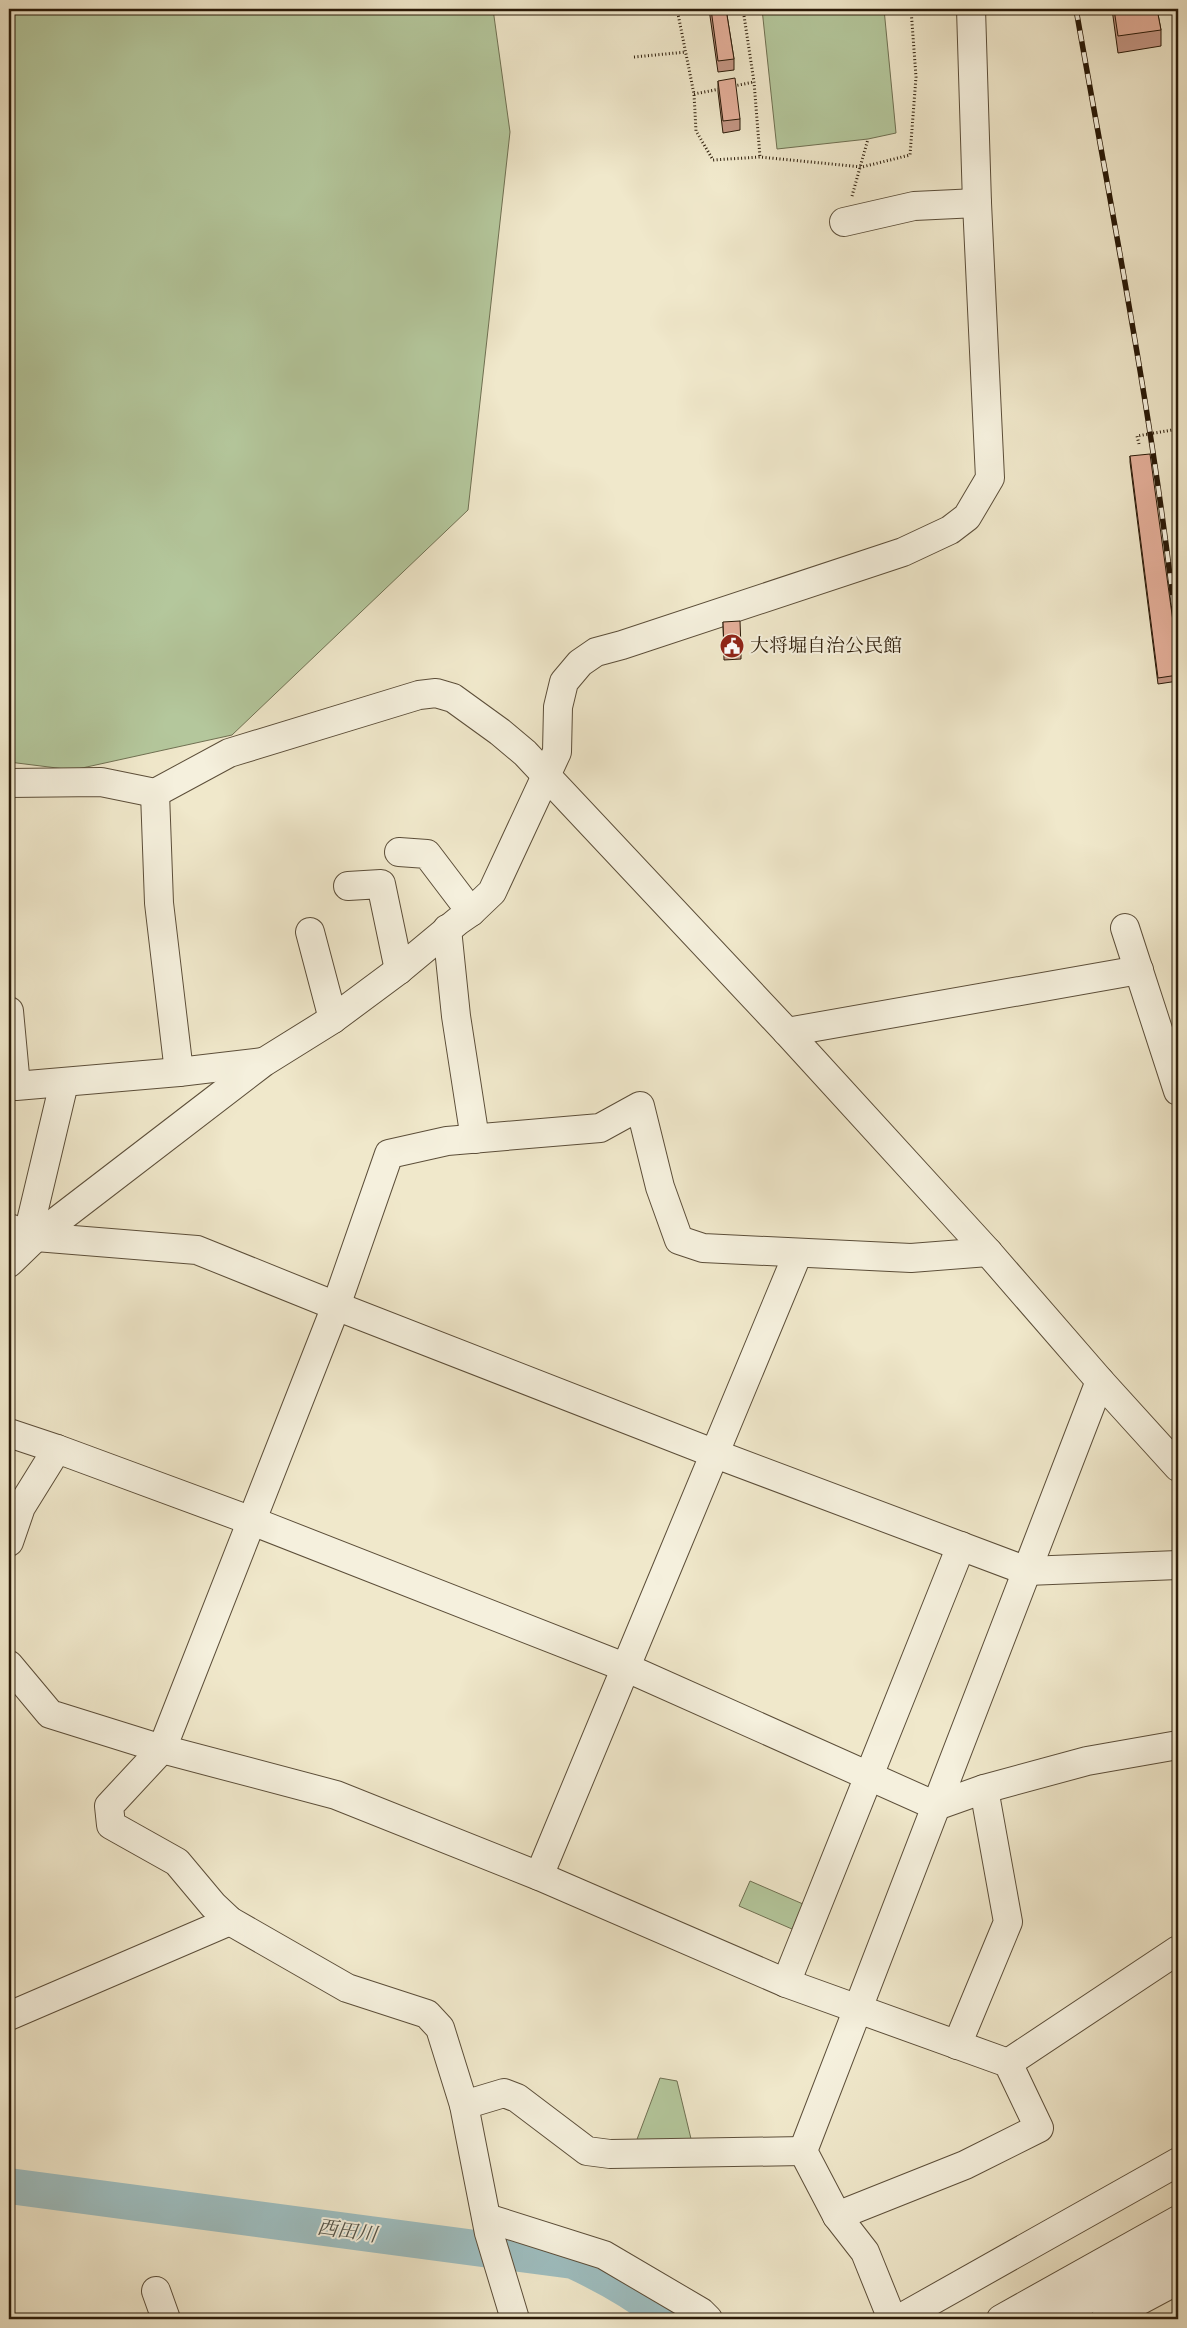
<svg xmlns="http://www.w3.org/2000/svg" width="1187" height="2328" viewBox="0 0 1187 2328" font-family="Cardo,'Noto Serif JP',serif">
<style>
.green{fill:#b4c79c;stroke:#6f7052}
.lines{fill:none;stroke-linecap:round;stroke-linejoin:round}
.river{stroke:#9ebec0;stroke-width:36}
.minor-casing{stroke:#5c4e39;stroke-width:30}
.path{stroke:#2a1a08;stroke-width:3;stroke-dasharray:1 2.5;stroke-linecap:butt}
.minor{stroke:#f5f0dd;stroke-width:28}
.rail-casing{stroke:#2a1a08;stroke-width:5.5}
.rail{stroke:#f5f0dd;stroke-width:4;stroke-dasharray:11;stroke-linecap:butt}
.wall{fill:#c49684;stroke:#2a1a08}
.building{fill:#e4af9a;stroke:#2a1a08}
.labels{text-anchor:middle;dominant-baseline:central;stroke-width:4;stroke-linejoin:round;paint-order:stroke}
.poi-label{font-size:19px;fill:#2a1a08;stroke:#f5f0dd;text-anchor:start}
.water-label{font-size:20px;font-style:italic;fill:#535348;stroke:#f5f0dd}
</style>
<rect width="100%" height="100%" fill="#f0e8cb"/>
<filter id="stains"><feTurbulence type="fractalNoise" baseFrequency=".004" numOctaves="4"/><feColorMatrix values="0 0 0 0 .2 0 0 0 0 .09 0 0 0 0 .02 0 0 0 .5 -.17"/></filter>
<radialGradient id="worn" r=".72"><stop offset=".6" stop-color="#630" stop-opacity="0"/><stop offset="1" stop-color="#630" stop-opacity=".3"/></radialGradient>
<!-- green -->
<g class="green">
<path d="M 9,9 L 493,9 L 510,132 L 468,510 L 232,735 L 73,770 L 9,762 Z"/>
<path d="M 762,9 L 884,9 L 896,133 L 868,139 L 777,149 Z"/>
<path d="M 750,1881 L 803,1904 L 792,1929 L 739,1906 Z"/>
<path d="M 660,2078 L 677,2081 L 693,2147 L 636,2142 Z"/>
</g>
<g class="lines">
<!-- river -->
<path class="river" d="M 9,2186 L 573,2261 C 608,2277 639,2295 669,2319"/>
<defs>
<g id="minor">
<path d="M 844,222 L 914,206 L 977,203"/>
<path d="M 9,783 L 101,782 L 155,793 L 229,753 L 419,695 L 436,693 L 453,698 L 500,732 L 525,753 L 787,1032 L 988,1252 L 1100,1381 L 1178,1467"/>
<path d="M 155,793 L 159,903 L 179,1072 L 263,1062"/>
<path d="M 399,852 L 427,854 L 471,912"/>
<path d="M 348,886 L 381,884 L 399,970"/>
<path d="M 1125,928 L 1178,1091"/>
<path d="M 447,929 L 456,1016 L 475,1139"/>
<path d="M 310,932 L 333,1019"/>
<path d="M 9,1011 L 16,1086 L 179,1072"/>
<path d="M 787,1032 L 1139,970"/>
<path d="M 9,1228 L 36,1237 L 197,1250 L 336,1306 L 713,1453 L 1027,1571 L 1178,1565"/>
<path d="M 28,1234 L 64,1083"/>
<path d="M 9,1263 L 36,1237 L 264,1062 L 333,1019 L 399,970 L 458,921 L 471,912 L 492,892 L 557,752 L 558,707 L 564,682 L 580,663 L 596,652 L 622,645 L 903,552 L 950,530 L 967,517 L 990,478 L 977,203 L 971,9"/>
<path d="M 9,1433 L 57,1449 L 252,1521 L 627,1668 L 936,1806 L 984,1789 L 1087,1761 L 1178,1745"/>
<path d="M 9,1542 L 21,1507 L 57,1449"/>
<path d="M 9,1665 L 50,1714 L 162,1749 L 336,1795 L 539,1876 L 786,1983 L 1008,2063 L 1039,2128 L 965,2165 L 837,2216"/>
<path d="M 539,1876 C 627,1669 710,1460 798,1253"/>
<path d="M 786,1983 L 961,1546"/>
<path d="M 9,2016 L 230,1921"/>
<path d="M 957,2045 L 1008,1922 L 984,1789"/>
<path d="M 1008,2063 L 1178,1950"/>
<path d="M 464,2105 L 504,2093 L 517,2098 L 587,2151 L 610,2154 L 803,2151"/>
<path d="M 487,2218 L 604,2255 L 701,2312 L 708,2319"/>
<path d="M 156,2291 L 166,2319"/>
<path d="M 515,2319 L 489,2233 L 464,2105 L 440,2028 L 427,2014 L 347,1988 L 230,1921 L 213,1905 L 177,1862 L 111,1825 L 109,1806 L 162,1749 L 336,1306 L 389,1154 L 447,1141 L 600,1128 L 640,1106 L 660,1187 L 679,1240 L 703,1248 L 911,1258 L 988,1252"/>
<path d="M 892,2319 L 865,2252 L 837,2216 L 803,2151 L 1100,1381"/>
<path d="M 899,2319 L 1178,2162"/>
<path d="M 1001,2319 L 1178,2220"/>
<path d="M 1052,2319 L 1178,2249"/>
<path d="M 1105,2319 L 1178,2280"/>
</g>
</defs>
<!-- minor casing -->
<use href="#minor" class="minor-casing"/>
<!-- path -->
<g class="path">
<path d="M 677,9 L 694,94 L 696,131 L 713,160 L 760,157 L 862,167 L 910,155 L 916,77 L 911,9"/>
<path d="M 743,9 L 754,82 L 760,157"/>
<path d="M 634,57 L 686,52"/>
<path d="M 734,86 L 754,82"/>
<path d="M 694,94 L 720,89"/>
<path d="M 852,196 L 868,139"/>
<path d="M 1139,444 L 1137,436 L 1178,429"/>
</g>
<!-- minor -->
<use href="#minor" class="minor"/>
<defs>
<path id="rail" d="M 1076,9 C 1113,220 1156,432 1178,646"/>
</defs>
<!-- rail casing -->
<use href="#rail" class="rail-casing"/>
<!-- rail -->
<use href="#rail" class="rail"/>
</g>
<!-- wall -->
<g class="wall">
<path d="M 709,9 L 726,9 L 734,59 L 734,70 L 718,72 Z"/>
<path d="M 1112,9 L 1157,9 L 1161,30 L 1161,46 L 1118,53 Z"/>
<path d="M 718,81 L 740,119 L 740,130 L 723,133 L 718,92 Z"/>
<path d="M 1130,456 L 1178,658 L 1178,681 L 1158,684 L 1130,462 Z"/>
<path d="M 723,622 L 741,648 L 741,659 L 724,660 Z"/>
</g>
<!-- building -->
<g class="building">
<path d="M 711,9 L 726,9 L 734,59 L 718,61 Z"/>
<path d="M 1114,9 L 1157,9 L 1161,30 L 1118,36 Z"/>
<path d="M 735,78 L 740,119 L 723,121 L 718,81 Z"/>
<path d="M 1150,454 L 1178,658 L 1178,675 L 1158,678 L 1130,456 Z"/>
<path d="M 740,621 L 741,648 L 724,649 L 723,622 Z"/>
</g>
<!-- icons -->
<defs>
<symbol id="civic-disc" viewBox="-11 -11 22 22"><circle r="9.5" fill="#8f2418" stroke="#f5f0dd"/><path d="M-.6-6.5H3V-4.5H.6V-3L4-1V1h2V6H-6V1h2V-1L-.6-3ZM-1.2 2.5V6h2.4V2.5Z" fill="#fff"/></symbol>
</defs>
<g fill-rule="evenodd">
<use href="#civic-disc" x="718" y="632" width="28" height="28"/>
</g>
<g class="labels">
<!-- poi labels -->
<g class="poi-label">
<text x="750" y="646">大将堀自治公民館</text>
</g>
<!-- water labels -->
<g class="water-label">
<text transform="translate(347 2231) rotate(8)">西田川</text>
</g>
</g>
<!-- margin -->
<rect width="1187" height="2328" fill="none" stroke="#f0e8cb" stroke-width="30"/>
<rect x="10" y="10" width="1167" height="2308" fill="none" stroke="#2a1a08" stroke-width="2.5"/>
<rect x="15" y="15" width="1157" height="2298" fill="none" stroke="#2a1a08"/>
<rect width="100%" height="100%" filter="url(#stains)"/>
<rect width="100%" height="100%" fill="url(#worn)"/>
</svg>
